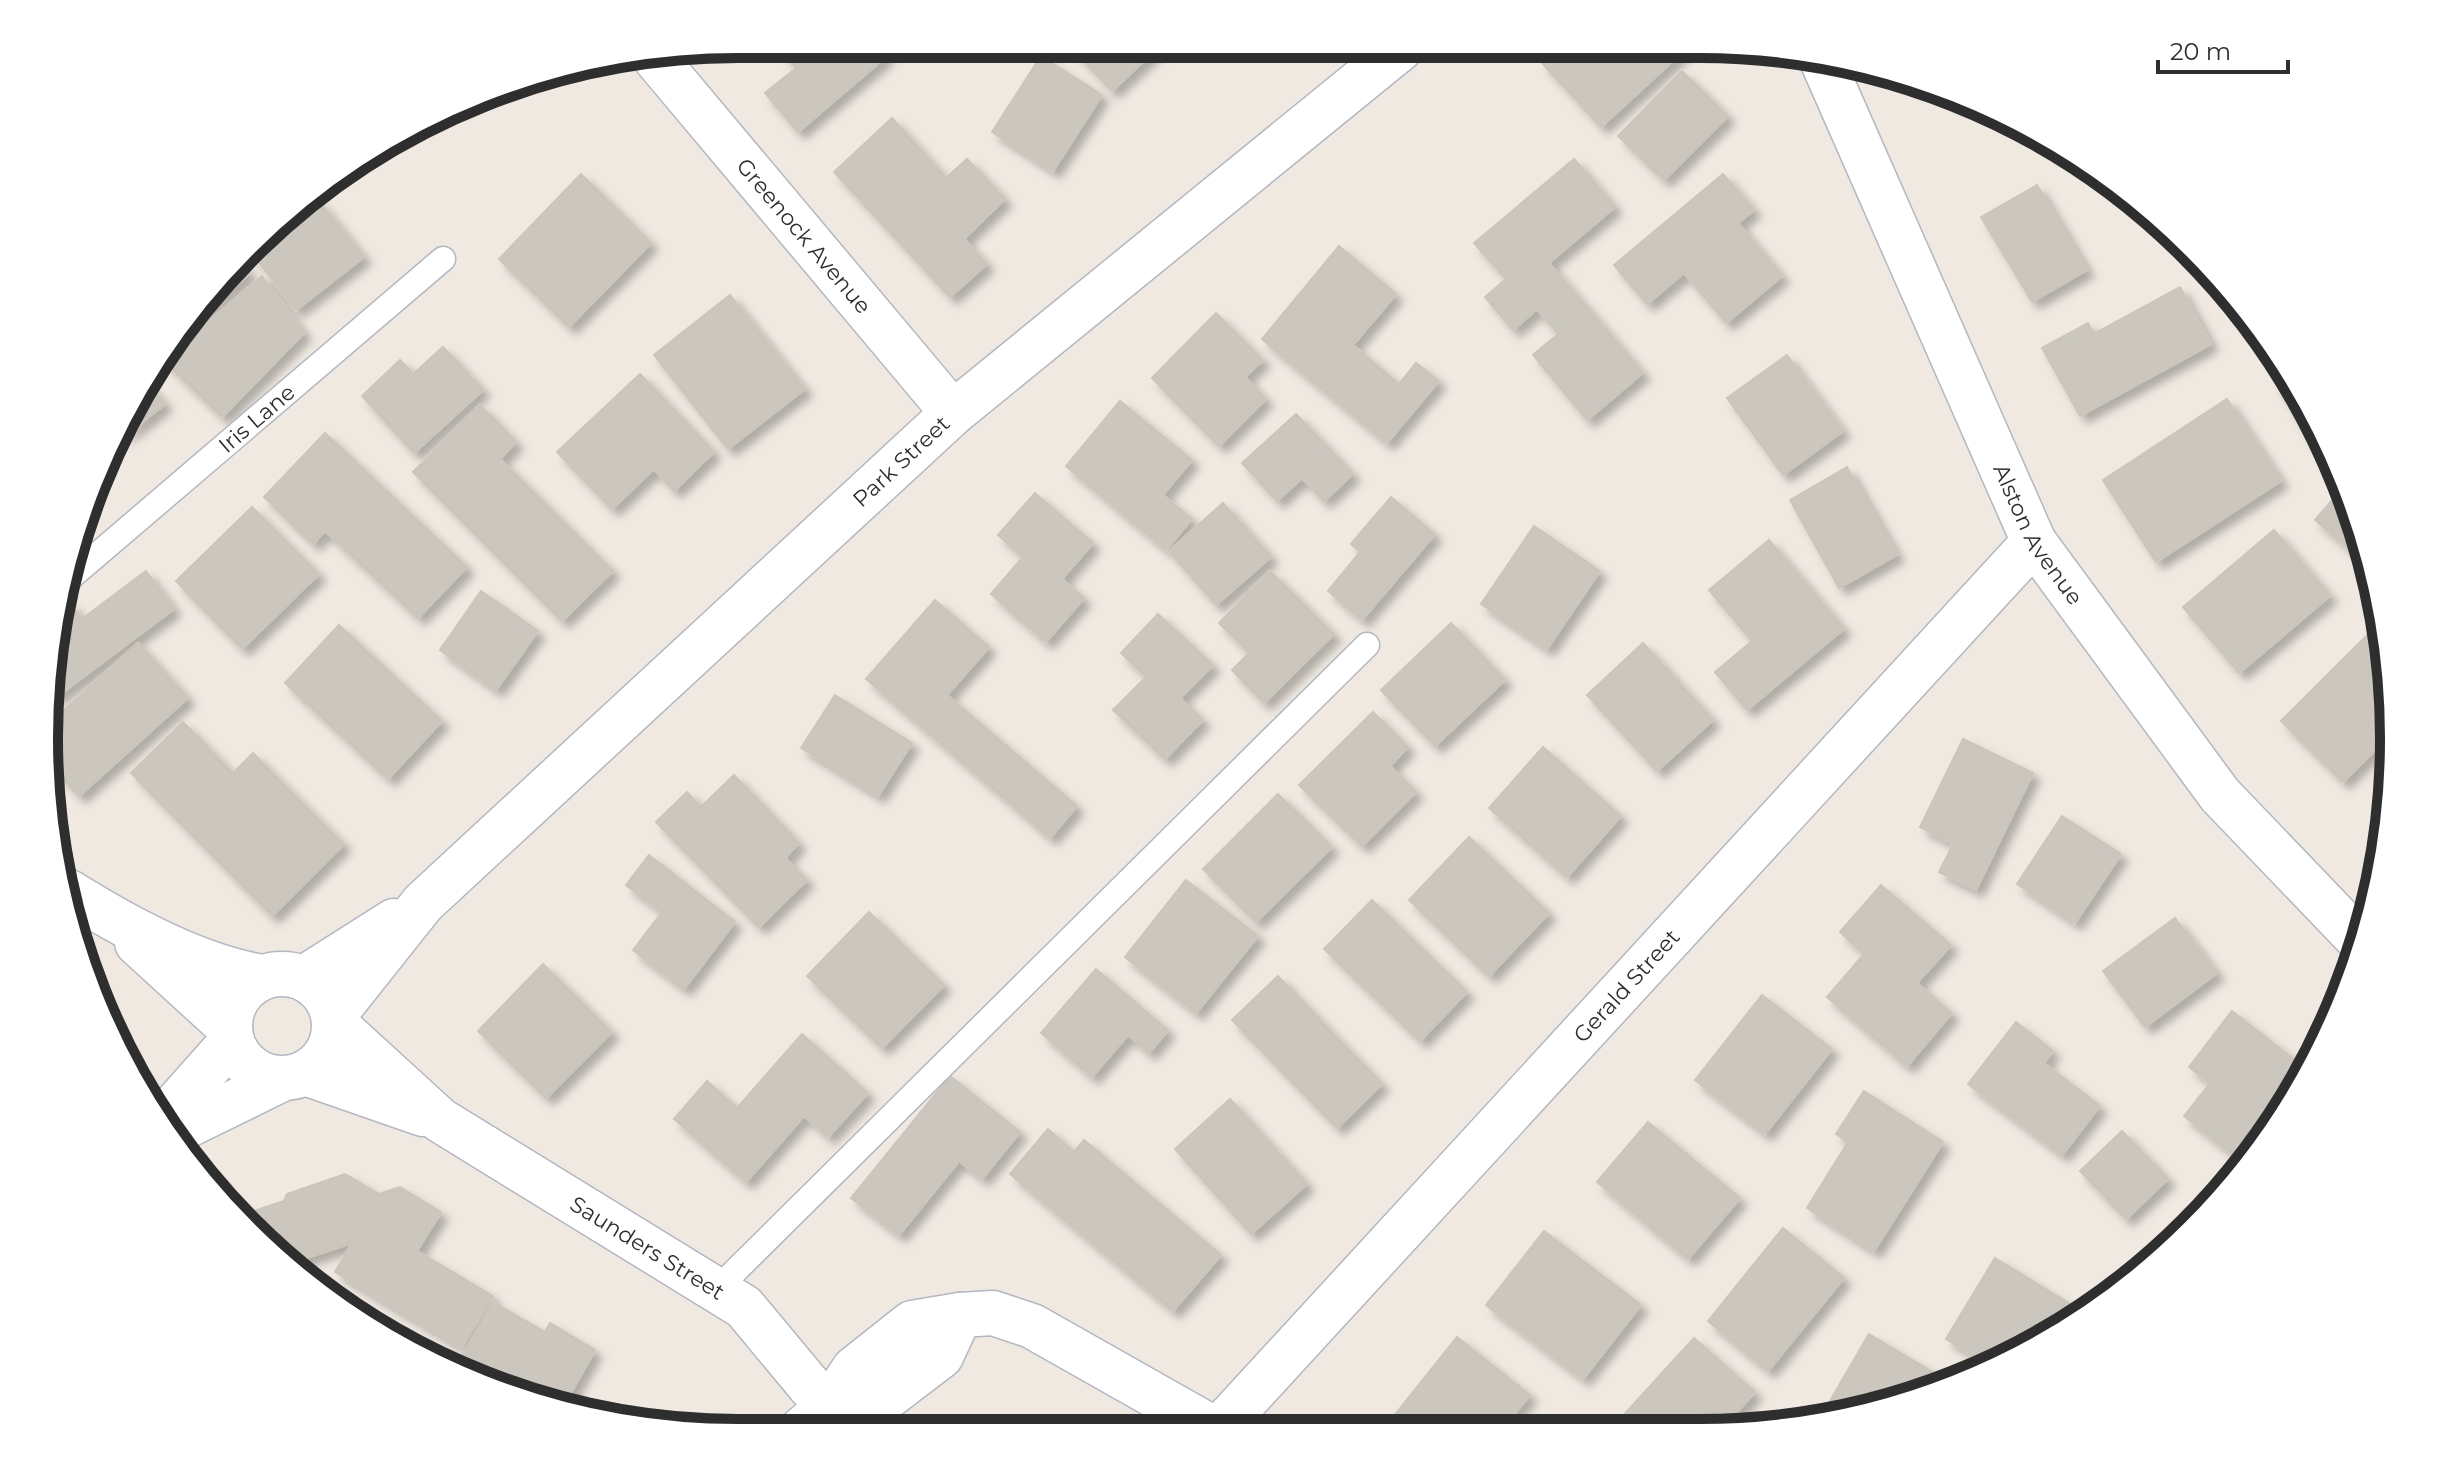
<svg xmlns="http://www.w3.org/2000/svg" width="2438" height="1477" viewBox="0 0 2438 1477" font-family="Montserrat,sans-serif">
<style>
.building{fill:#cbc7bf;stroke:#cbc5ba;stroke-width:2;filter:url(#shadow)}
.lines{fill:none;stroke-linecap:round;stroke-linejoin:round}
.lane-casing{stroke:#b4b7c1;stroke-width:27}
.street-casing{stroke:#b4b7c1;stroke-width:47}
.lane{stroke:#fff;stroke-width:24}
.street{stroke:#fff;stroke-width:44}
.labels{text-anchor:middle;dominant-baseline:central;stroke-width:6;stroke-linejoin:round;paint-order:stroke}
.street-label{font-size:22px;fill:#2e2e2e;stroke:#fff}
.rim{fill:none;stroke:#2e2e2e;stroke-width:10}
</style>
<defs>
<filter id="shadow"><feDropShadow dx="7" dy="7" stdDeviation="4" flood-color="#0004"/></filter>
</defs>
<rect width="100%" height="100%" fill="#efe9e1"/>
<!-- building -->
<g class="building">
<path d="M 776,44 L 877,45 L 887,56 L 798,132 L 765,93 L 796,68 Z"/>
<path d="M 1070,46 L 1160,46 L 1112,91 Z"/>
<path d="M 1558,49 L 1686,49 L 1601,127 L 1542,63 Z"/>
<path d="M 1041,56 L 1102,95 L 1053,171 L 992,132 Z"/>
<path d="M 1682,71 L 1728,116 L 1664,180 L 1618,136 Z"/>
<path d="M 892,118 L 946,178 L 967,159 L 1005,199 L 964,239 L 987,264 L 950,297 L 834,172 Z"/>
<path d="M 1574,159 L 1615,207 L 1549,263 L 1643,373 L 1587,420 L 1533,355 L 1558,334 L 1537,309 L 1513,330 L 1485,297 L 1506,279 L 1474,243 Z"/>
<path d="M 581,174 L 651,243 L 569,327 L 499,259 Z"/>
<path d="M 1723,174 L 1754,210 L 1738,223 L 1782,276 L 1726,323 L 1684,273 L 1647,304 L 1614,265 Z"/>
<path d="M 2037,185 L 2087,270 L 2032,302 L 1981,217 Z"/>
<path d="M 319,201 L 364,257 L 296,310 L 252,253 Z"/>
<path d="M 1339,246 L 1396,294 L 1353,345 L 1399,384 L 1416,363 L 1439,381 L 1387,443 L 1262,339 Z"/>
<path d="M 241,263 L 250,273 L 191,325 L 185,319 L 187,316 Z"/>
<path d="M 262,276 L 304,333 L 222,417 L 164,361 Z"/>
<path d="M 2180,287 L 2211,344 L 2080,416 L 2042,348 L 2088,323 L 2094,334 Z"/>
<path d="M 730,295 L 805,389 L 728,449 L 654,355 Z"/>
<path d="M 1216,313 L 1263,360 L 1245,377 L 1266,399 L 1219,446 L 1152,378 Z"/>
<path d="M 443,347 L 483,390 L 414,453 L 362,396 L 400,360 L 413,374 Z"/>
<path d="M 1787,355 L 1843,431 L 1783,475 L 1727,398 Z"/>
<path d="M 640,374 L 714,452 L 674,491 L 654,469 L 612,509 L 557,452 Z"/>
<path d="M 2289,374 L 2301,391 L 2320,433 L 2309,440 L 2275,382 Z"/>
<path d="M 150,385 L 165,404 L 123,437 Z"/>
<path d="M 2227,399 L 2281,481 L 2156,562 L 2103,480 Z"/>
<path d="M 1120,401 L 1192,460 L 1163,495 L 1192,519 L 1166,550 L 1066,466 Z"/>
<path d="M 480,405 L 516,442 L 500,459 L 613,571 L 562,621 L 413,472 Z"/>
<path d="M 1296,414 L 1353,474 L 1324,501 L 1302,478 L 1277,501 L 1242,463 Z"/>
<path d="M 325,433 L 467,567 L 418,618 L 325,531 L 313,544 L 264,497 Z"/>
<path d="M 1847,467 L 1897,555 L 1839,588 L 1790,500 Z"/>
<path d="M 2344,486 L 2357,515 L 2369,566 L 2315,520 Z"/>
<path d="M 1035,493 L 1093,543 L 1062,579 L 1084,598 L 1046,642 L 991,594 L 1023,557 L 998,535 Z"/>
<path d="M 1391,497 L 1435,534 L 1362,620 L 1328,591 L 1360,552 L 1351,544 Z"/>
<path d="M 1223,503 L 1271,557 L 1216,605 L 1169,551 Z"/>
<path d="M 252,507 L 319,574 L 242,649 L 176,581 Z"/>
<path d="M 1534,526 L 1600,571 L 1547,649 L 1481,604 Z"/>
<path d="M 2274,530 L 2330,596 L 2239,673 L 2183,607 Z"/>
<path d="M 1769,540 L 1844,629 L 1747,710 L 1715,672 L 1752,641 L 1709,590 Z"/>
<path d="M 146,571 L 174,609 L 50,702 L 66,606 L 70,603 L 82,619 Z"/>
<path d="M 1270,571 L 1334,634 L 1264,703 L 1232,670 L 1249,653 L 1219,623 Z"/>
<path d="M 481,591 L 538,631 L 496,690 L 440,650 Z"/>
<path d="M 935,600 L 989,647 L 947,695 L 1077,806 L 1050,838 L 866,679 Z"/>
<path d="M 1158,614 L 1213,665 L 1180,698 L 1203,720 L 1165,759 L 1113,710 L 1146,677 L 1121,653 Z"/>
<path d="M 1451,623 L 1505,680 L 1435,746 L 1381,690 Z"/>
<path d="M 339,625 L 442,721 L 388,779 L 285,683 Z"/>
<path d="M 2376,626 L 2385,634 L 2388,647 L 2391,734 L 2343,782 L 2281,721 Z"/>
<path d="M 138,643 L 188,698 L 79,796 L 48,762 L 44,738 L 46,726 Z"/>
<path d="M 1643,643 L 1713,720 L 1657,771 L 1587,695 Z"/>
<path d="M 835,695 L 912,743 L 878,796 L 801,748 Z"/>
<path d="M 1373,712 L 1408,747 L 1390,766 L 1416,792 L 1362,846 L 1299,785 Z"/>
<path d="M 183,722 L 233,773 L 253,753 L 344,844 L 272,916 L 131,773 Z"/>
<path d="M 1963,739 L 2033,773 L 1976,890 L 1939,872 L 1953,844 L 1920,827 Z"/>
<path d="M 1543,747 L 1621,816 L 1567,877 L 1489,808 Z"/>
<path d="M 734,775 L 799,843 L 785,858 L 807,880 L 759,927 L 656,822 L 687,792 L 701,807 Z"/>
<path d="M 1278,794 L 1332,847 L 1256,922 L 1203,869 Z"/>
<path d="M 2062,816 L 2121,854 L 2075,923 L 2017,884 Z"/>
<path d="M 1469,837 L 1549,913 L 1489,976 L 1409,900 Z"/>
<path d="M 649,855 L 735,922 L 684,989 L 633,950 L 662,912 L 626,885 Z"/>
<path d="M 1186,880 L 1258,936 L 1196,1013 L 1125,957 Z"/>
<path d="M 1881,885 L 1951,945 L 1917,983 L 1952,1013 L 1907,1066 L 1827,997 L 1864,954 L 1840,932 Z"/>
<path d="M 1372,900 L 1467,992 L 1420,1041 L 1324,949 Z"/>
<path d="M 869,912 L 944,985 L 882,1048 L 807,976 Z"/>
<path d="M 2175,918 L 2217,973 L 2145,1027 L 2103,971 Z"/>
<path d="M 543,964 L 612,1032 L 546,1098 L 478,1031 Z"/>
<path d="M 1096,969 L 1168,1030 L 1149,1053 L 1128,1035 L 1092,1077 L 1041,1033 Z"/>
<path d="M 1278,976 L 1382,1084 L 1337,1128 L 1232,1020 Z"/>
<path d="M 1762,995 L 1832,1049 L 1765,1134 L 1695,1080 Z"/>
<path d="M 2232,1011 L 2305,1068 L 2236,1157 L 2184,1116 L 2210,1083 L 2189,1067 Z"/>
<path d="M 2016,1022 L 2053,1051 L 2044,1063 L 2100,1106 L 2062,1155 L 1968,1084 Z"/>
<path d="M 802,1034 L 868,1093 L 828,1137 L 804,1116 L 746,1182 L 674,1119 L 707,1081 L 737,1108 Z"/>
<path d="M 950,1076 L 1020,1132 L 982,1179 L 959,1161 L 899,1235 L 851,1198 Z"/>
<path d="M 1864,1091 L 1943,1142 L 1874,1251 L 1807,1208 L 1848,1142 L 1836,1134 Z"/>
<path d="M 1230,1099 L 1307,1184 L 1251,1234 L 1175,1149 Z"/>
<path d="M 1648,1122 L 1740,1198 L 1688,1259 L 1597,1182 Z"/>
<path d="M 1048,1129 L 1074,1152 L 1084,1140 L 1221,1255 L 1173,1311 L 1010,1174 Z"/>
<path d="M 2122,1131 L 2168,1179 L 2126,1219 L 2080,1171 Z"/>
<path d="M 345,1174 L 379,1194 L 400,1187 L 441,1212 L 417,1251 L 493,1296 L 462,1348 L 335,1272 L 352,1243 L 291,1263 L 245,1214 L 284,1201 L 287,1194 Z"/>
<path d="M 1783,1228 L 1844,1278 L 1768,1371 L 1708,1321 Z"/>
<path d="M 1544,1231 L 1641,1305 L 1583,1379 L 1486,1305 Z"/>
<path d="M 1995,1258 L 2072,1305 L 2062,1322 L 2067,1325 L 2046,1340 L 1988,1365 L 1946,1339 Z"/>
<path d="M 493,1302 L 545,1332 L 550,1323 L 595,1350 L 564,1405 L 502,1388 L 506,1382 L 462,1356 Z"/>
<path d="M 1869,1334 L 1948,1381 L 1880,1409 L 1852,1414 L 1830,1401 Z"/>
<path d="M 1457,1337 L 1530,1395 L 1501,1431 L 1389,1430 L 1385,1427 Z"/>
<path d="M 1694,1338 L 1755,1392 L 1720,1431 L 1609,1431 Z"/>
</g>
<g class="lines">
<defs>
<g id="lane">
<path id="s1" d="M 71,577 L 443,259"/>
<path d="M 716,1290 L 1367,645"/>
</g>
<g id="street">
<path id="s2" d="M 655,58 L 953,413"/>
<path id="s3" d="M 1821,58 L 2034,542 L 2220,795 L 2361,942"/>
<path d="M 69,892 C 125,927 198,967 263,977"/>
<path d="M 137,943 L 230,1028"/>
<circle cx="282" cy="1026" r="52"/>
<path d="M 304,978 L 394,921"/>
<path id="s4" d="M 334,1015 L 423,903 L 953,413 L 1401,48"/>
<path id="s5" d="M 335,1024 L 440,1120 L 744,1307 L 828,1408"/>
<path d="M 305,1073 L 423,1114"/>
<path d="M 160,1122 L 232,1041"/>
<path d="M 170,1134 L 282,1079"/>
<path d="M 828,1408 L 882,1401 L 941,1356 L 960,1315"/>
<path d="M 803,1428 L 828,1408 L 854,1369 L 912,1323 L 960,1315 L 993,1313 L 1032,1326 L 1214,1429"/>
<path id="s6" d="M 1219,1429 L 2034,542"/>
</g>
</defs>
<!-- lane casing -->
<use href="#lane" class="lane-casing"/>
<!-- street casing -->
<use href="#street" class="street-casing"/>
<!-- lane -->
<use href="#lane" class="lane"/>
<!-- street -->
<use href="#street" class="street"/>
</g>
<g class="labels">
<!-- street labels -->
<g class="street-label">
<text stroke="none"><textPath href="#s2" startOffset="232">Greenock Avenue</textPath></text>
<text stroke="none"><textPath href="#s1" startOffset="244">Iris Lane</textPath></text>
<text stroke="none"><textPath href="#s4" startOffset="794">Park Street</textPath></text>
<text stroke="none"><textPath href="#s3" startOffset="524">Alston Avenue</textPath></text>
<text stroke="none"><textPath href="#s6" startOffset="602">Gerald Street</textPath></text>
<text stroke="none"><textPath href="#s5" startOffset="386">Saunders Street</textPath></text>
</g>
</g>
<!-- crop -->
<path d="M0 0H2438V1477H0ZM738 58H1700A680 680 0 0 1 2380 738V739A680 680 0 0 1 1700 1419H738A680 680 0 0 1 58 739V738A680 680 0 0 1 738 58Z" fill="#fff" fill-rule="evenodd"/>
<path class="rim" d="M738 58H1700A680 680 0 0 1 2380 738V739A680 680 0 0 1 1700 1419H738A680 680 0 0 1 58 739V738A680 680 0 0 1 738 58Z"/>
<!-- scale -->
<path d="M2158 60v12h130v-12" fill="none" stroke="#2e2e2e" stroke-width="4"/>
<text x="2170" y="60" font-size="24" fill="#2e2e2e" stroke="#ffffff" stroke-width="6" paint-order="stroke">20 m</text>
</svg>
